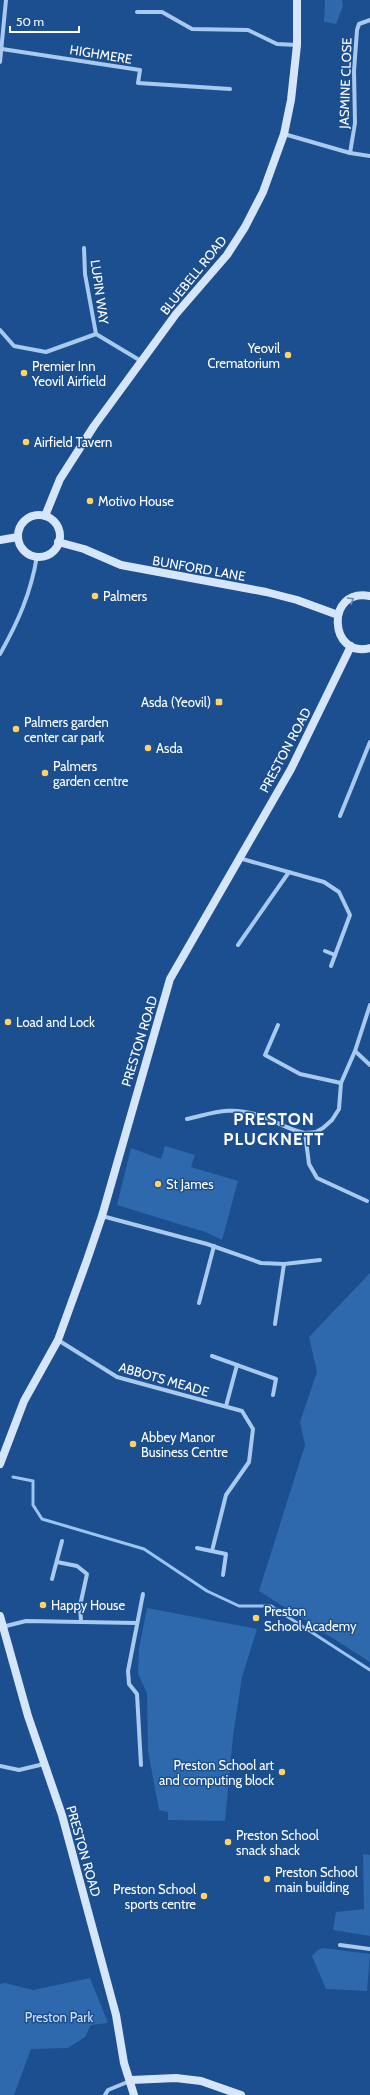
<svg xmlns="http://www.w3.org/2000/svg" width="370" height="2095" viewBox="0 0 370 2095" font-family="Cabin,sans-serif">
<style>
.green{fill:#2e69ad}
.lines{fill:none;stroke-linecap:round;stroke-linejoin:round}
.stream{stroke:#9cc4f0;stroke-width:3}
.street{stroke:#a9c9ee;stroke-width:4}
.secondary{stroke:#d6e6fa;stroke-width:8}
.oneway{stroke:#668bba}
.poi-dot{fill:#ffd166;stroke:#1b4f8f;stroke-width:1.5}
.labels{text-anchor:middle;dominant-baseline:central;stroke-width:3;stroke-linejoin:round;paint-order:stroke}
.street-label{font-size:13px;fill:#fff;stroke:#1b4f8f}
.poi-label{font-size:13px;fill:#fff;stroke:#1b4f8f;text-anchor:start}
.park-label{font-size:13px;fill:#cfe3fa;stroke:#1b4f8f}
.district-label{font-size:17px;font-weight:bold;letter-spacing:1px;fill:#fff;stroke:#1b4f8f}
</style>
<rect width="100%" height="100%" fill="#1b4f8f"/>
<!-- green -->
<g class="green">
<path d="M 325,0 L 342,0 L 343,6 L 336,24 L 324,22 Z"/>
<path d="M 165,1146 L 195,1155 L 191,1167 L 238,1181 L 222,1240 L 205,1232 L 117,1205 L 131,1148 L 161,1159 Z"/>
<path d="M 370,1273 L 370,1662 L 259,1591 L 305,1445 L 300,1422 L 317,1372 L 309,1337 Z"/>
<path d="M 147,1608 L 257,1629 L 242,1677 L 233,1736 L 225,1821 L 168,1820 L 168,1812 L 159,1810 L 148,1751 L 147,1693 L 138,1674 L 139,1648 Z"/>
<path d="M 363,1854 L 370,1855 L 370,1936 L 333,1930 L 336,1912 L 364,1909 Z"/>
<path d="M 323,1948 L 370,1954 L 367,1991 L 326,1989 L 312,1956 L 318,1950 Z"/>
<path d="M 90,1978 L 108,2023 L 91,2025 L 85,2037 L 68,2048 L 31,2049 L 14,2095 L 0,2095 L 0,1984 L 5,1983 L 33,1990 Z"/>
</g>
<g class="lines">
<!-- stream -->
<path class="stream" d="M 13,1477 L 33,1481 L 33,1505 L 42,1519 L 144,1549 L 207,1591 L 239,1606 L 271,1606 L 370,1670"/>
<!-- street -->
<g class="street">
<path d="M 137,12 L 162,12 L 192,29 L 248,30 L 277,44 L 297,45"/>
<path d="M 2,49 L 140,70 L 138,83 L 230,89"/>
<path d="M 0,62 L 6,0"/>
<path d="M 284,134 L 350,153 L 370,156"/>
<path d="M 350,153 L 355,123 L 354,71 L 357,30 L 359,24 L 370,20"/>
<path d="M 84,248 L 85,274 L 96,334 L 141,361"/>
<path d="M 0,330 L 14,346 L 46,352 L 96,334"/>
<path d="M 0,654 C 18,622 31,593 37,556"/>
<path d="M 340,816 L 370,742"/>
<path d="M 239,858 L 324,882 L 339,892 L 350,915 L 331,966"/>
<path d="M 238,945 L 289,872"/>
<path d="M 325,951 L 335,955"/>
<path d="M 278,1025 L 265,1055 L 300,1074 L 341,1083"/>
<path d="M 355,1051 L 370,1065"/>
<path d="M 187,1119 C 214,1113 230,1106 258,1115 C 274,1120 288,1130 305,1133"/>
<path d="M 367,1201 L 317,1178 L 309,1164 L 305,1133 L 316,1132 L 323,1128 L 332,1120 L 339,1109 L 341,1083 L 355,1051 L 370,1005"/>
<path d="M 102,1216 L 207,1244 L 261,1263 L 284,1264 L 320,1260"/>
<path d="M 199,1303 L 214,1246"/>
<path d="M 275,1324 L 284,1264"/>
<path d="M 58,1340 L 117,1377 L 242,1411 L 253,1429 L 249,1462 L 226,1495 L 212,1551"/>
<path d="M 212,1356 L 276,1379 L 273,1395"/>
<path d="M 226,1406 L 237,1365"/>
<path d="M 197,1548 L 226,1554 L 223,1575"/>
<path d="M 57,1562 L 77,1566 L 87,1574 L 80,1606 L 81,1621"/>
<path d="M 52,1579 L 62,1541"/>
<path d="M 2,1627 L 26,1621 L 137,1623"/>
<path d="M 141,1765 L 137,1694 L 129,1684 L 128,1671 L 143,1594"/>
<path d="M 0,1766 L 19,1770 L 44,1764"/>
<path d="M 340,1945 L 370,1949"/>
<path d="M 105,2095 L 108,2090 L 130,2081"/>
</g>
<!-- secondary -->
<g class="secondary">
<circle cx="39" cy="536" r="21"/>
<path d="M 45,516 L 60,479 L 94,426 L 176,314 L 227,255 L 245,227 L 263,192 L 284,134 L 291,100 L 297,45 L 297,0"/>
<path d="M 0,540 L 18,537"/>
<path d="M 58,542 L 84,549 L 121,565 L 266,592 L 297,600 L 338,615"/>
<path d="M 370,596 C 325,587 329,659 370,648"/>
<path d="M 0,1464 L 24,1401 L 58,1340 L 87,1260 L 102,1216 L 170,979 L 291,769 L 351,646"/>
<path d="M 0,1616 L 28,1716 L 62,1815 L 116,2015 L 124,2063 L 134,2095"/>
<path d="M 131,2080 L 176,2078 L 201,2081 L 241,2095"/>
</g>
</g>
<!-- one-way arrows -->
<defs><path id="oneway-chevron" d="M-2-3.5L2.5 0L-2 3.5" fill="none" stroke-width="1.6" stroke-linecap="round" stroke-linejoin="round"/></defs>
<use class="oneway" href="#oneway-chevron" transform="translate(351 600) rotate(-31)"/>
<!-- markers -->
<g class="poi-dot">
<circle cx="288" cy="355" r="4"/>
<circle cx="24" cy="373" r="4"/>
<circle cx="26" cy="442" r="4"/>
<circle cx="90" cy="501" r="4"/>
<circle cx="95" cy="596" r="4"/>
<rect x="215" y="698" width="8" height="8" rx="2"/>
<circle cx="16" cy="729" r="4"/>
<circle cx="148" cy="748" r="4"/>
<circle cx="45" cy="773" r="4"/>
<circle cx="8" cy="1022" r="4"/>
<circle cx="158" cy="1184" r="4"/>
<circle cx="133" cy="1444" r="4"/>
<circle cx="43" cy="1605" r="4"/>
<circle cx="256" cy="1618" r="4"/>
<circle cx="282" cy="1772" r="4"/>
<circle cx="228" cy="1842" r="4"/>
<circle cx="267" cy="1879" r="4"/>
<circle cx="204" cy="1896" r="4"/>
</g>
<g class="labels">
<!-- street labels -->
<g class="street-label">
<text transform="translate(101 54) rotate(9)">HIGHMERE</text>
<text transform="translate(345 83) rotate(-88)">JASMINE CLOSE</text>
<text transform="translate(193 275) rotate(-51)">BLUEBELL ROAD</text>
<text transform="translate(100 292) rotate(82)">LUPIN WAY</text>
<text transform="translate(199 568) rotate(10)">BUNFORD LANE</text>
<text transform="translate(285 750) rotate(-62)">PRESTON ROAD</text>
<text transform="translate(139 1041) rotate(-73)">PRESTON ROAD</text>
<text transform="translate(164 1379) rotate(16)">ABBOTS MEADE</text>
<text transform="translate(84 1851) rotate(74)">PRESTON ROAD</text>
</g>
<!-- poi labels -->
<g class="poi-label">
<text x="280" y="348" text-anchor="end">Yeovil<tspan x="280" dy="15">Crematorium</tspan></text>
<text x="32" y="366">Premier Inn<tspan x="32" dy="15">Yeovil Airfield</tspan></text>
<text x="34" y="442">Airfield Tavern</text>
<text x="98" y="501">Motivo House</text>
<text x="103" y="596">Palmers</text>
<text x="211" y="702" text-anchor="end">Asda (Yeovil)</text>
<text x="24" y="722">Palmers garden<tspan x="24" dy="15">center car park</tspan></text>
<text x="156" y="748">Asda</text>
<text x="53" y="766">Palmers<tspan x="53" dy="15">garden centre</tspan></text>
<text x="16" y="1022">Load and Lock</text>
<text x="166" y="1184">St James</text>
<text x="141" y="1437">Abbey Manor<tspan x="141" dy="15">Business Centre</tspan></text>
<text x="51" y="1605">Happy House</text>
<text x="264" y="1611">Preston<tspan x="264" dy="15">School Academy</tspan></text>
<text x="274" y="1765" text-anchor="end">Preston School art<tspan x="274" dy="15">and computing block</tspan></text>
<text x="236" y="1835">Preston School<tspan x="236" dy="15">snack shack</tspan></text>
<text x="275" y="1872">Preston School<tspan x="275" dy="15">main building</tspan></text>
<text x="196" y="1889" text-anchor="end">Preston School<tspan x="196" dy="15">sports centre</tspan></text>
</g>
<!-- park labels -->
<g class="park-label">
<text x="59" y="2017">Preston Park</text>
</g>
<!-- district labels -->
<g class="district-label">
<text x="274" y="1119">PRESTON<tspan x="274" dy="20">PLUCKNETT</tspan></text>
</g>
</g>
<!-- scale -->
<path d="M10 26v6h69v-6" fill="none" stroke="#ffffff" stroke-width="2"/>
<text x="16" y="26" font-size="12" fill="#ffffff" stroke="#1b4f8f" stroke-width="3" paint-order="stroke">50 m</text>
</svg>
